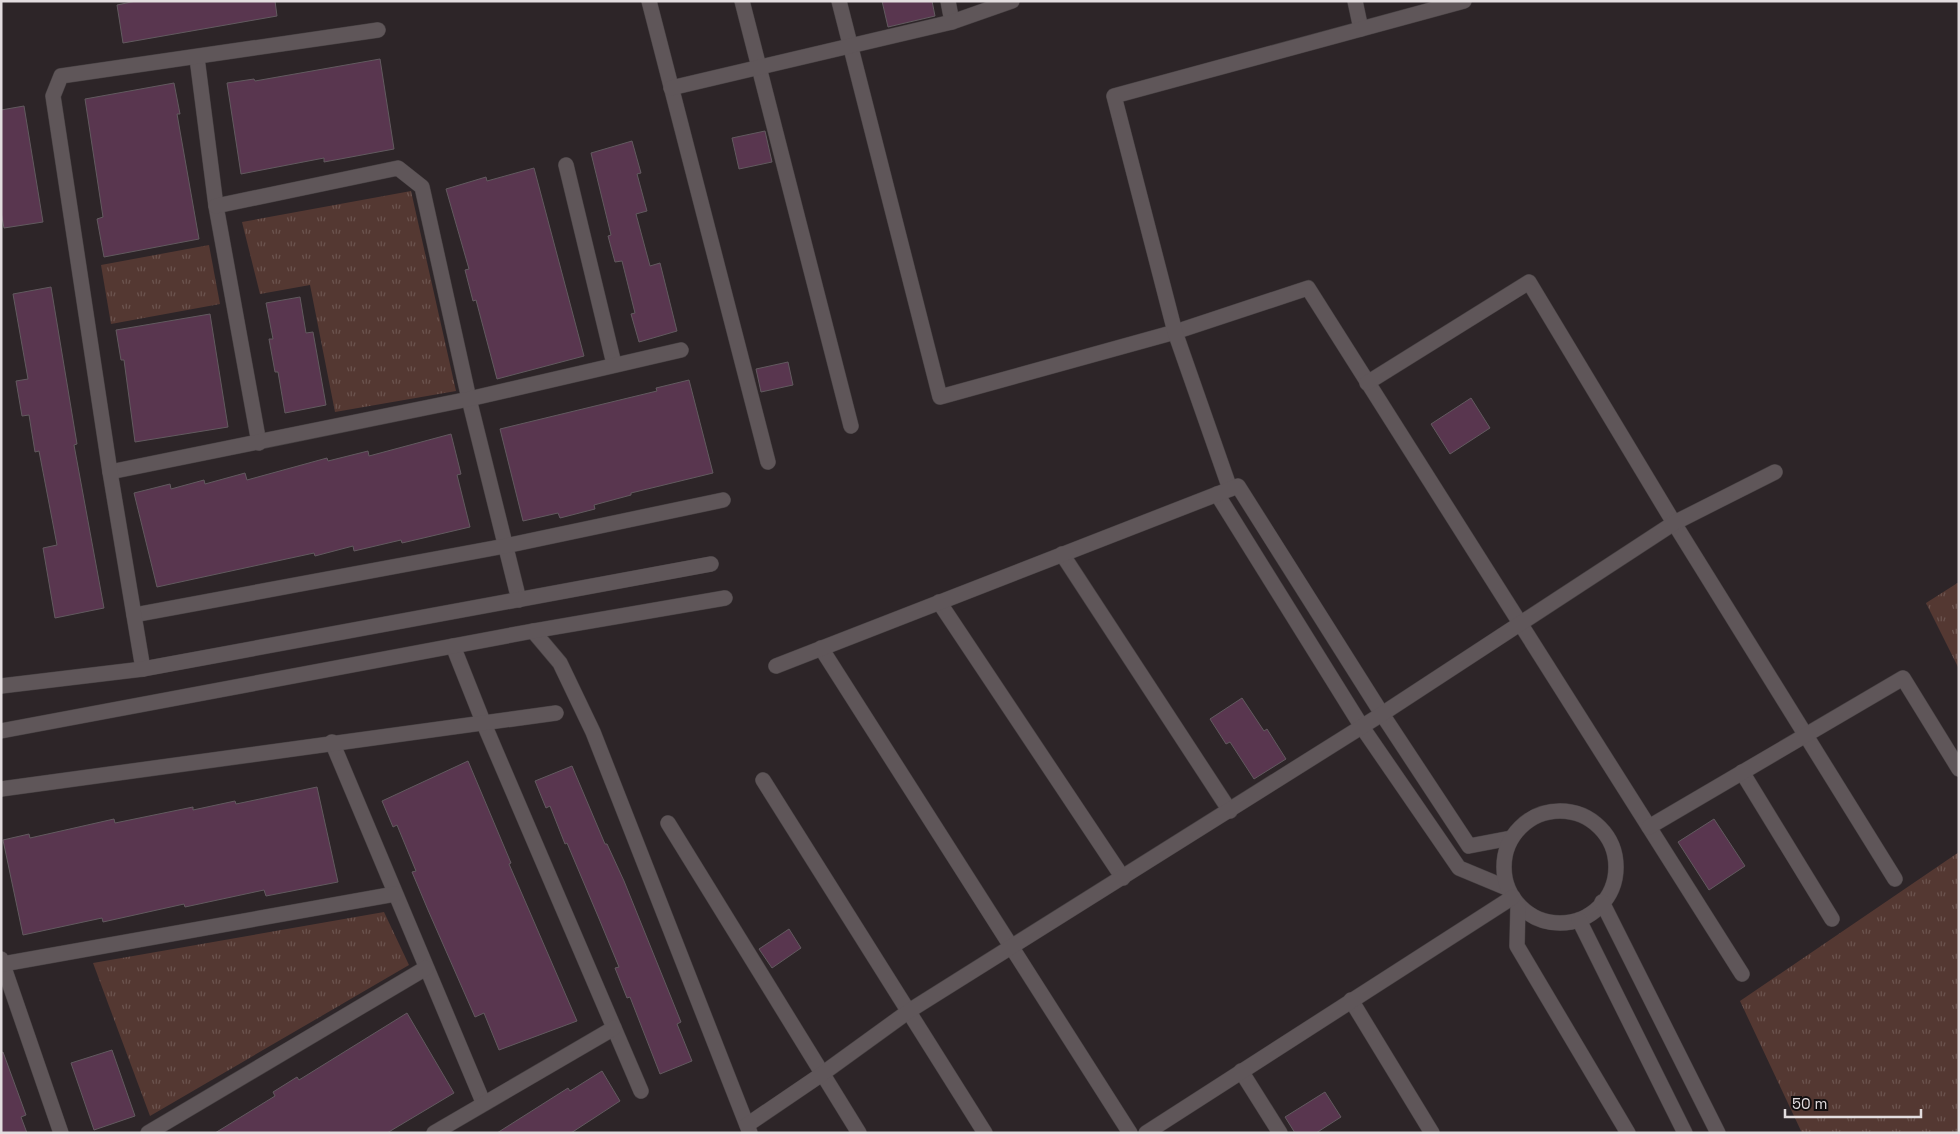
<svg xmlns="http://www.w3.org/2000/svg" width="1960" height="1134" viewBox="0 0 1960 1134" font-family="'Space Grotesk',sans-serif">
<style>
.grass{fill:url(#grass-tufts)}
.building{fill:#59364f;stroke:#625a5f}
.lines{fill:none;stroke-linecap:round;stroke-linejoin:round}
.minor-casing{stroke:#464042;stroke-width:16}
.minor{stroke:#5f5659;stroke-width:15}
</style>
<defs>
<pattern id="grass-tufts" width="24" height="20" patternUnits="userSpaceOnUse" patternTransform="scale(1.25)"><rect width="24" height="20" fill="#543832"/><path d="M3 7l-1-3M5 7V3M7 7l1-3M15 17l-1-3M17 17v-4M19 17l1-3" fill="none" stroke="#6c544f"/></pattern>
</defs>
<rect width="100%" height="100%" fill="#2d2528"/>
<!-- grass -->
<g class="grass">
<path d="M 411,191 L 456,391 L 335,412 L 310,285 L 260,294 L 242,222 Z"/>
<path d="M 209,245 L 220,304 L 111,324 L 101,265 Z"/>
<path d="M 1959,582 L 1959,669 L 1926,603 Z"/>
<path d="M 1959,852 L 1959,1133 L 1802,1133 L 1740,1001 Z"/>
<path d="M 384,912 L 409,965 L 150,1116 L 93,963 Z"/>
</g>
<!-- building -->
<g class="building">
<path d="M 136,1 L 275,1 L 277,16 L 123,43 L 117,5 Z"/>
<path d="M 882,1 L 932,1 L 935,16 L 888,27 Z"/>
<path d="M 380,59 L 394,149 L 324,162 L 324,158 L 241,174 L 227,83 L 254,79 L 255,81 Z"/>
<path d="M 174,83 L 180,114 L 177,114 L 199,239 L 104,257 L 97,219 L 103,217 L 85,99 Z"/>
<path d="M 24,106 L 43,222 L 4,228 L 1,212 L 1,110 Z"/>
<path d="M 765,131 L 772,162 L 739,169 L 732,138 Z"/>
<path d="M 632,141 L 641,173 L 637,174 L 647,211 L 636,214 L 650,266 L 660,263 L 677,331 L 639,342 L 631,314 L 635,313 L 622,261 L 615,262 L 608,236 L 611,235 L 591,153 Z"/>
<path d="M 534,168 L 584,356 L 497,379 L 476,300 L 473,301 L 465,270 L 469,269 L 446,189 L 486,177 L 487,181 Z"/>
<path d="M 51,287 L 77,444 L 74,445 L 104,608 L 55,618 L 43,548 L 57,545 L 39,451 L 35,452 L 29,415 L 22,416 L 16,381 L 28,379 L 13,294 Z"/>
<path d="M 300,297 L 306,333 L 313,332 L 326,405 L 285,413 L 278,372 L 275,372 L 269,339 L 273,339 L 266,303 Z"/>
<path d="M 210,314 L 228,427 L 135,442 L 124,360 L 121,360 L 116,330 Z"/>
<path d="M 788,362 L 793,385 L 761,392 L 756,369 Z"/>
<path d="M 689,380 L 713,473 L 631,493 L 631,495 L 594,505 L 595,509 L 560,518 L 558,513 L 523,521 L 500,429 L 657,391 L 656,388 Z"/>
<path d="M 1471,398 L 1490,428 L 1450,454 L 1431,424 Z"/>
<path d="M 451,434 L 461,474 L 457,475 L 470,527 L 402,543 L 401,540 L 354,551 L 353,546 L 315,556 L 314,553 L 157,587 L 134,493 L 170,484 L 171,489 L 204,480 L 205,484 L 245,473 L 247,480 L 327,458 L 328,461 L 368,451 L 369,456 Z"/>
<path d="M 1242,698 L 1264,731 L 1267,729 L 1286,759 L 1254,779 L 1230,742 L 1226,744 L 1210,719 Z"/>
<path d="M 468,761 L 511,863 L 509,864 L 577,1021 L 499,1050 L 484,1013 L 475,1017 L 428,910 L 412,872 L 416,871 L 397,825 L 393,827 L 382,801 Z"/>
<path d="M 572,766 L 605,844 L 607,844 L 624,881 L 681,1022 L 677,1024 L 692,1061 L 660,1074 L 630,997 L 627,998 L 615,968 L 619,967 L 600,921 L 567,843 L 565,844 L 550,806 L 546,808 L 535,781 Z"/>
<path d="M 317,787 L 338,882 L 266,896 L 264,890 L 185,907 L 184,904 L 103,922 L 102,918 L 23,935 L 3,840 L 29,834 L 30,838 L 114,819 L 115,823 L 193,807 L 193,810 L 235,801 L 236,804 Z"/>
<path d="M 1714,819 L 1745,866 L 1709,890 L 1678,842 Z"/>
<path d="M 789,929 L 801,948 L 772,968 L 759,949 Z"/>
<path d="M 407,1013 L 454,1093 L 387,1133 L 215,1133 L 275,1096 L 273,1092 L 297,1077 L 299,1080 Z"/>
<path d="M 112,1050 L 135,1116 L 94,1130 L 71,1063 Z"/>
<path d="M 3,1052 L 26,1115 L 21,1117 L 27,1133 L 1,1133 L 1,1053 Z"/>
<path d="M 602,1071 L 620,1101 L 571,1133 L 497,1133 L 568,1088 L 570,1091 Z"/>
<path d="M 1325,1092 L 1341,1117 L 1316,1133 L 1295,1133 L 1285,1117 Z"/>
</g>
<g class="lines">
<defs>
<g id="minor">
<path d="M 649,1 L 768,462"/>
<path d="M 742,1 L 851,426"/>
<path d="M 839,1 L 940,397 L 1175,332 L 1308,288 L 1742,974"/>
<path d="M 948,1 L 952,22"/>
<path d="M 1355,1 L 1361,29"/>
<path d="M 197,58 L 216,206 L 259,443"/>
<path d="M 671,88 L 952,22 L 1012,1"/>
<path d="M 566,165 L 614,364"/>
<path d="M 216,206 L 398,168 L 422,187 L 469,399 L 519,600"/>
<path d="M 1367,383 L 1529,282 L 1674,523 L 1895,879"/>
<path d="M 110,472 L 469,399 L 681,350"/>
<path d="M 1230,489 L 1175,332 L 1114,96 L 1464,1"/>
<path d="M 1217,494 L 1362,727 L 1459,868 L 1507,888"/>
<path d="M 1062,554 L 1230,811"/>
<path d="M 939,602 L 1123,878"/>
<path d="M 134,615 L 505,546 L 723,500"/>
<path d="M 533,631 L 560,663 L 593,732 L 750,1133"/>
<path d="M 453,646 L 484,724 L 641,1091"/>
<path d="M 821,648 L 1130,1133"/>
<path d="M 776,666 L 1238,486 L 1382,714 L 1469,846 L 1511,838"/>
<path d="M 143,669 L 110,472 L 53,96 L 61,76 L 378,30"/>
<path d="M 1,686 L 143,669 L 711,564"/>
<path d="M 1,731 L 533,631 L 725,598"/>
<path d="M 332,742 L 483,1102"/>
<path d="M 1742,772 L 1832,919"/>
<path d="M 763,780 L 985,1133"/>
<path d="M 1,789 L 556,713"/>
<circle cx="1560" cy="867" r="56"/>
<path d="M 668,823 L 859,1133"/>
<path d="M 1649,827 L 1903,678 L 1959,769"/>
<path d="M 1602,902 L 1718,1133"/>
<path d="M 1518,905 L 1517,946 L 1628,1133"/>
<path d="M 1579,920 L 1685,1133"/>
<path d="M 1,959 L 61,1133"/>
<path d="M 3,964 L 395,894"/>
<path d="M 1351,1000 L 1432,1133"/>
<path d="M 1241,1071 L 1280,1133"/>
<path d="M 747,1125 L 822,1074 L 909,1011 L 1382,714 L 1674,523 L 1775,472"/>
<path d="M 148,1133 L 426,968"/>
<path d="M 434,1133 L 614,1028"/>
<path d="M 1146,1133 L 1513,897"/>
</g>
</defs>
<!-- minor casing -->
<use href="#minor" class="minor-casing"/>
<!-- minor -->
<use href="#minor" class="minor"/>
</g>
<!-- border -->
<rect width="1960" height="1134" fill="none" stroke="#e3dddf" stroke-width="5"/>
<!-- scale -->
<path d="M1785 1109v8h136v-8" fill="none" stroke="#e3dddf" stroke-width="2.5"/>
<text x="1792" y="1109" font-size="15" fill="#e3dddf" stroke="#130f10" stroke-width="4" paint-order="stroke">50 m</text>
</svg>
